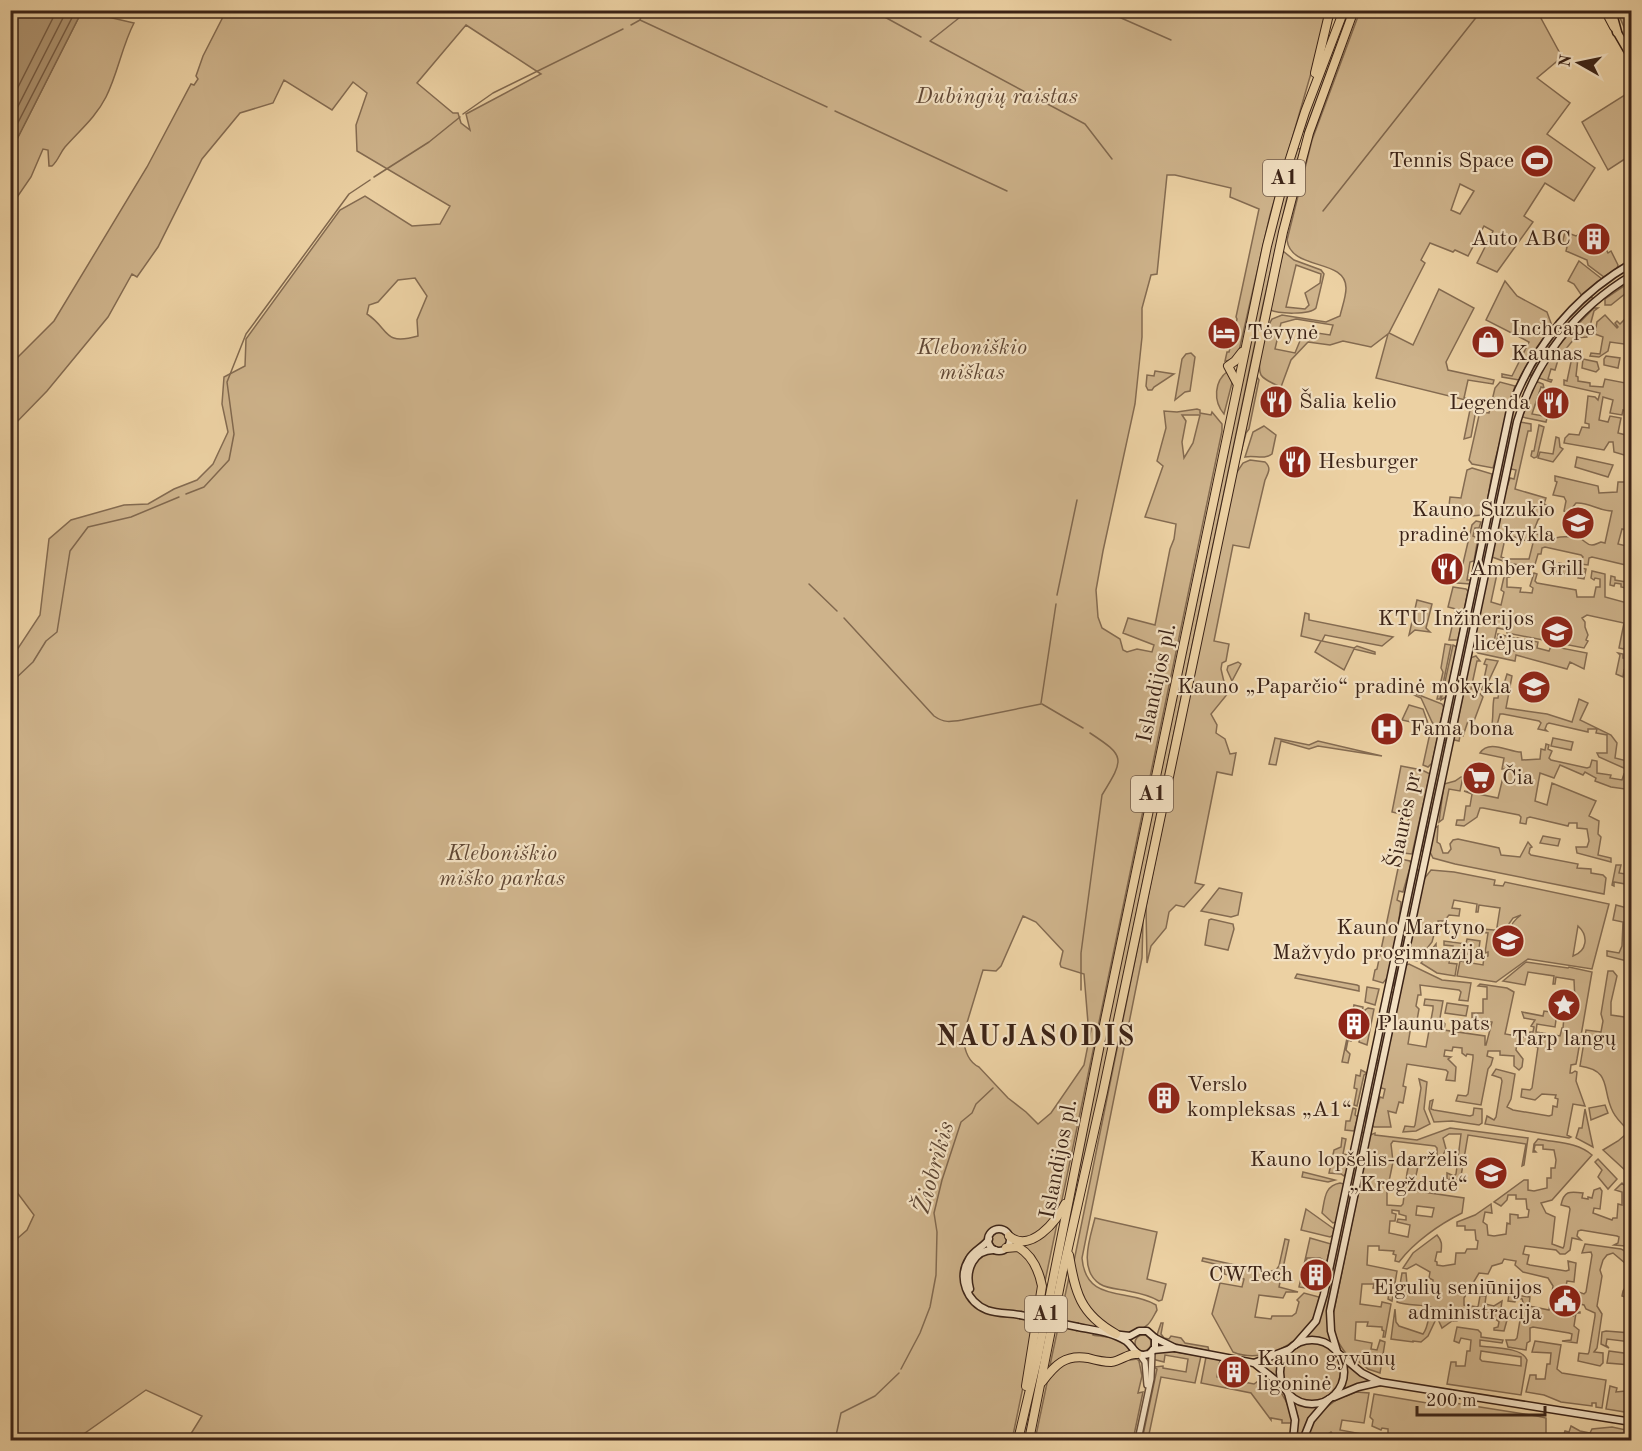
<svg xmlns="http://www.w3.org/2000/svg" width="1642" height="1451" viewBox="0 0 1642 1451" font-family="'Old Standard TT',serif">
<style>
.green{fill:#ceb38b;stroke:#846b51;stroke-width:1.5;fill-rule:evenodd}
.water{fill:#b09673;stroke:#81684e;stroke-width:1.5}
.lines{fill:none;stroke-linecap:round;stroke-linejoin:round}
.shore{stroke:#765c45;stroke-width:1.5}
.stream{stroke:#81684e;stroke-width:1.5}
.tertiary-casing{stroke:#674e3a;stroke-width:8}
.secondary-casing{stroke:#3b2317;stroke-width:9}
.primary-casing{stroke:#3b2317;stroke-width:10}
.trunk-casing{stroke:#3b2317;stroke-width:10}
.motorway-casing{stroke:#3b2317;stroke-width:11}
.tertiary{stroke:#f3e1c3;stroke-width:5}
.secondary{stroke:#f3e1c3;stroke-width:6}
.primary{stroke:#ecd1a3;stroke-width:7}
.trunk{stroke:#ecd1a3;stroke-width:8}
.motorway{stroke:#ecd1a3;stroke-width:8}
.secondary-bridge-casing{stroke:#3b2317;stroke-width:9;stroke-linecap:butt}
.secondary-bridge{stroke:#f3e1c3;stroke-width:6}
.labels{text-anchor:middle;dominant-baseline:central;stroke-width:4.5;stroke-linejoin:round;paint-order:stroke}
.shield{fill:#f3e1c3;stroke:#725c4b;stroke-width:1.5}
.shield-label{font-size:21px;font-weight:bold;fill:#3b2317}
.park-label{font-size:22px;font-style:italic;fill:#604734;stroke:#f3e1c3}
.poi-label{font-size:22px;fill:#3b2317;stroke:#f3e1c3;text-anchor:end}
.street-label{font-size:22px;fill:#3b2317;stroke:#f3e1c3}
.water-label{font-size:24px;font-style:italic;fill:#5e4633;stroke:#f3e1c3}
.district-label{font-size:28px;font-weight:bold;letter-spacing:1.5px;fill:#3b2317;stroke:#f3e1c3}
</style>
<rect width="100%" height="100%" fill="#ecd1a3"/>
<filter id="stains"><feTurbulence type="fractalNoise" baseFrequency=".00333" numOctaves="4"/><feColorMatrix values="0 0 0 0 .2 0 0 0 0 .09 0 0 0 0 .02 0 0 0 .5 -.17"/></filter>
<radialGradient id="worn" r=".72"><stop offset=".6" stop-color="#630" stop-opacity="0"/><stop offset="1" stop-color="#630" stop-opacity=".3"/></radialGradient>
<!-- green -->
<g class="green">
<path d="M 82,11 L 134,23 C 122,46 118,73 106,97 C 96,117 79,131 65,147 C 60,153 58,161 52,166 L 49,166 L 48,150 L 43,149 L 31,177 L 11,206 L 11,151 Z"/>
<path d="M 226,11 L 1329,11 L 1270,215 L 1239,351 L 1231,360 L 1225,361 L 1227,352 L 1229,352 L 1237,319 L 1236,317 L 1259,209 L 1230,197 L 1231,188 L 1175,175 L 1167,175 L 1157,274 L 1151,275 L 1142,308 L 1142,337 L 1135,404 L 1103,551 L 1096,590 L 1098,617 L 1102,628 L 1120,639 L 1123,650 L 1127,652 L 1137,649 L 1152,652 L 1154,645 L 1123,633 L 1128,618 L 1155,625 L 1170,549 L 1174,539 L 1176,524 L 1145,517 L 1163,466 L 1157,461 L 1166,428 L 1164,411 L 1177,412 L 1197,409 L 1200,410 L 1200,413 L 1211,415 L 1212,412 L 1222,424 L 1222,431 L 1012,1440 L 187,1440 L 202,1416 L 146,1390 L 75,1440 L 11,1440 L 11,1244 L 27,1230 L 34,1215 L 10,1183 L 10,655 L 15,653 L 40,615 L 49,539 L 71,520 L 124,505 L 148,504 L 174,489 L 197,480 L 213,464 L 228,432 L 222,404 L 224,377 L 245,366 L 246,339 L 340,210 L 365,196 L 412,226 L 440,224 L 450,206 L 357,151 L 356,125 L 367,93 L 353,82 L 332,110 L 284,80 L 273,103 L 240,113 L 202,159 L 158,247 L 137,277 L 132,274 L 108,317 L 47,391 L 11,428 L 11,364 L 54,321 L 147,167 L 191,84 L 194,85 L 198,79 L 196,76 L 203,56 ZM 466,25 L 541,74 L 466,114 L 470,130 L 461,123 L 458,113 L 453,113 L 417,83 ZM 415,278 L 427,296 L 417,320 L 418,336 C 382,346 390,329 367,314 L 369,305 L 378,302 L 398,280 ZM 1182,415 L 1200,415 L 1193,443 L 1184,458 L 1182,442 L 1186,421 ZM 1023,916 L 1036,922 L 1063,951 L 1060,964 L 1061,967 L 1084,974 L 1088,1023 L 1092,1025 L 1084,1065 L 1051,1113 L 1038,1124 L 1026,1112 L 1008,1098 L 979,1067 C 968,1062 964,1048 963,1036 L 983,970 L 996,971 L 1001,966 Z"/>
<path d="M 1346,11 L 1351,11 L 1305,132 L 1302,130 Z"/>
<path d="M 1360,11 L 1537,11 L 1562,57 L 1537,78 L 1570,103 L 1547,134 L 1595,168 L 1574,201 L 1545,183 L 1524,216 L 1533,222 L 1497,272 L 1477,263 L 1493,231 L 1484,226 L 1468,256 L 1455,250 L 1453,252 L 1430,243 L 1421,260 L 1425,263 L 1389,333 L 1413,345 L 1439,289 L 1474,308 L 1446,362 L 1448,370 L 1494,380 L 1493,384 L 1468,380 L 1464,398 L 1483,402 L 1481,412 L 1489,413 L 1495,388 L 1500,382 L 1515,386 L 1493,468 L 1472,464 L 1469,460 L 1480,411 L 1478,403 L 1376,378 L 1388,334 L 1371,347 L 1343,341 L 1330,345 L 1308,342 L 1291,360 L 1281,387 C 1275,384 1265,381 1261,375 C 1256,366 1266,328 1272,319 L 1282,315 L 1326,322 L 1340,316 C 1342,307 1346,297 1346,288 C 1346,258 1291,271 1287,240 L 1312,140 ZM 1460,184 L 1474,191 L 1460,214 L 1451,210 ZM 1296,319 L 1333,325 L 1330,335 L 1304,331 L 1295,353 L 1275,349 L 1281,323 Z"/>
<path d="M 1617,11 L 1624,11 L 1631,29 L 1631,43 Z"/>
<path d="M 1631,91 L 1631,155 L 1608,170 L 1582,122 Z"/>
<path d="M 1296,148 L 1301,149 L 1287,198 L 1262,309 L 1027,1440 L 1020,1440 L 1270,243 Z"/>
<path d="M 1565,232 L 1576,236 L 1582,232 L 1583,234 L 1585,233 L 1592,246 L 1591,252 L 1604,245 L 1608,253 L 1611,251 L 1618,265 L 1617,269 L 1604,277 L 1588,265 L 1587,260 L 1566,251 L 1567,247 L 1562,244 Z"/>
<path d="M 1283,251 L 1294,260 L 1321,270 L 1324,274 L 1316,308 C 1310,315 1278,314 1270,310 ZM 1296,265 L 1321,274 L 1320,283 L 1305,293 L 1309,305 L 1305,309 L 1286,307 Z"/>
<path d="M 1579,261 L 1602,279 L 1582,296 L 1574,284 L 1568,281 Z"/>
<path d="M 1505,281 L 1517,296 L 1547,312 L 1552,326 L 1535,350 L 1519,380 L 1502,377 L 1502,374 L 1512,376 L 1529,342 L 1486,320 Z"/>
<path d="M 1631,285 L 1631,289 L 1611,305 L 1605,305 L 1605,299 L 1624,286 L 1626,288 Z"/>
<path d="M 1590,295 L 1593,299 L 1561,332 L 1531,376 L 1529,372 C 1545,342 1566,319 1590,295 Z"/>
<path d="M 1594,308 L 1598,308 L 1594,311 L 1587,337 L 1575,338 L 1564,351 L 1562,360 L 1558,360 L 1555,370 L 1551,369 L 1548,379 L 1552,380 L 1551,382 L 1539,378 L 1538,376 C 1555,347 1571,331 1594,308 Z"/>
<path d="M 1605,315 L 1617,328 L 1618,327 L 1615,323 L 1617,321 L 1620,324 L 1625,319 L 1631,328 L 1631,345 L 1610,342 L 1608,351 L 1599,357 L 1590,356 L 1591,353 L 1600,354 L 1603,337 L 1595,334 L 1597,322 Z"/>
<path d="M 1191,353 L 1195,357 L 1190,391 L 1185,392 L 1175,400 L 1182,359 L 1186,354 Z"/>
<path d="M 1606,356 L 1620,358 L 1618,368 L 1604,365 L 1604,359 Z"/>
<path d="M 1572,357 L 1578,358 L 1576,376 L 1578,377 L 1578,381 L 1590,383 L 1590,386 L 1603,387 L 1605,379 L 1631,384 L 1631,457 L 1614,452 L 1613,442 L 1609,442 L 1604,450 L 1564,443 L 1565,438 L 1569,434 L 1579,435 L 1582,427 L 1589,428 L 1589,424 L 1585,423 L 1588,396 L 1595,397 L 1598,400 L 1600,393 L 1564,385 L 1564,380 L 1567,381 ZM 1603,397 L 1613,400 L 1610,413 L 1622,415 L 1623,410 L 1630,412 L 1626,435 L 1618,433 L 1621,418 L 1610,416 L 1608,422 L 1599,420 Z"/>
<path d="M 1583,359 L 1597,362 L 1599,369 L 1596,372 L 1582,368 Z"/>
<path d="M 1155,371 L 1174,374 L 1154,387 L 1152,390 L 1148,390 L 1146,386 L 1147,375 L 1154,376 Z"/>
<path d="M 1228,371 L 1233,379 L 1224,414 C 1213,401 1214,381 1228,371 Z"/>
<path d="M 1257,377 L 1259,380 L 1249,429 L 1246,433 L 1238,464 Z"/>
<path d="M 1538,382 L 1543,384 L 1544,388 L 1541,387 L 1532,414 L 1543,416 L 1545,409 L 1552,410 L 1550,418 L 1547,418 L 1546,422 L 1522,417 L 1534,384 Z"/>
<path d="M 1516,400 L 1521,402 L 1473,617 L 1471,619 L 1469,617 L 1509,422 Z"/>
<path d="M 1471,405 L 1476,410 L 1471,437 L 1464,439 Z"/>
<path d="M 1520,422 L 1531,424 L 1531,431 L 1528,431 L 1515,489 L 1546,498 L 1544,504 L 1550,506 L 1538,520 L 1534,530 L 1537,534 L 1550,540 C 1558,536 1571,536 1579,538 C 1585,540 1586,545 1592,545 C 1595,545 1598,543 1601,542 L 1605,543 L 1612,511 C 1599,511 1589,502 1576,503 L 1568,513 L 1564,511 L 1566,501 L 1564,497 L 1553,495 L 1557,482 L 1555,481 L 1555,476 L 1598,486 L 1599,493 L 1617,492 L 1618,482 L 1628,482 L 1631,486 L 1628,486 L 1627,492 L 1631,494 L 1631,531 L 1622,529 L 1618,544 L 1631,547 L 1630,566 L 1592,557 L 1589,558 L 1588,565 L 1580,564 L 1583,557 L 1581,555 L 1545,547 L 1542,548 L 1541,554 L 1538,554 L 1534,568 L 1509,563 L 1508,559 L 1529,559 L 1533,543 L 1506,534 L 1501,557 L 1504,558 L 1503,561 L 1492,557 L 1505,493 L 1510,478 L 1514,479 L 1516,470 L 1511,469 L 1513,453 Z"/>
<path d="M 1539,425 L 1544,427 L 1537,457 L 1534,458 L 1531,456 L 1532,451 L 1534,451 Z"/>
<path d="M 1264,426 L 1276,435 L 1272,454 C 1264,460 1255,455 1245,457 L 1253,432 Z"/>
<path d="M 1556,437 L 1559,438 L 1560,447 L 1563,449 L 1553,462 L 1538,458 L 1540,452 L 1553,454 Z"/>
<path d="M 1577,457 L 1613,465 L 1608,477 L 1575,467 Z"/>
<path d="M 1250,460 L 1265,462 C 1272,468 1268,473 1265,480 L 1249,548 L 1233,545 L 1214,641 L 1229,644 L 1226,661 L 1222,663 L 1221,669 L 1224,682 L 1229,692 L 1211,714 L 1217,725 L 1216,733 L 1225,739 L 1230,754 L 1236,753 L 1232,775 L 1217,772 L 1195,883 L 1204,885 L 1184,907 L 1176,905 L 1169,912 L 1166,928 L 1151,946 L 1147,963 L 1146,906 L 1235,475 L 1243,463 Z"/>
<path d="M 1472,468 L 1492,474 L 1487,503 L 1482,515 L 1451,518 L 1451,515 L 1448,514 L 1450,497 L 1461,498 L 1467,470 Z"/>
<path d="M 1476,521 L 1481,522 L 1479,528 L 1475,528 L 1473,536 L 1478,538 L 1474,561 L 1470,562 L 1467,580 L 1471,580 L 1470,584 L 1457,583 L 1452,578 L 1454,571 L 1461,572 L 1472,525 Z"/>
<path d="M 1559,563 L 1586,569 L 1584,579 L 1578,578 L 1580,572 L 1574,571 L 1572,576 L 1557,572 Z"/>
<path d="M 1491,565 L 1502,567 L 1501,569 L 1498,569 L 1491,602 L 1501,605 L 1504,592 L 1501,590 L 1506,568 L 1511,570 L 1510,577 L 1507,577 L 1507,587 L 1521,588 L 1520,592 L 1532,593 L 1533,588 L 1530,586 L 1534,573 L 1537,574 L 1535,581 L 1537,583 L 1576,590 L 1577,597 L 1594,597 L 1596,587 L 1600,587 L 1600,579 L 1595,578 L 1594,580 L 1591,578 L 1592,571 L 1605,574 L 1605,597 L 1631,604 L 1631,646 L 1625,645 L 1624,649 L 1619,648 L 1624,623 L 1587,615 L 1582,618 L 1585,622 L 1585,627 L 1588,635 L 1586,640 L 1588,641 L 1584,648 L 1507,633 L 1507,630 L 1497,628 L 1493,646 L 1515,651 L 1517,638 L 1538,642 L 1537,648 L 1549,651 L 1551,646 L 1587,653 L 1584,669 L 1570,662 L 1567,669 L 1516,655 L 1515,661 L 1478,653 L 1473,649 L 1473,644 L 1489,567 Z"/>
<path d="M 1611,576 L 1615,577 L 1615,580 L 1626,582 L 1628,578 L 1631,579 L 1631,589 L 1621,587 L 1621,584 L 1615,583 L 1614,586 L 1610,585 Z"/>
<path d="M 1453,587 L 1466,589 L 1468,591 L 1458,640 L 1449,640 L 1456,609 L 1448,607 Z"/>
<path d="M 1417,600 L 1432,604 L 1426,628 L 1430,632 L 1415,630 L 1409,635 Z"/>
<path d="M 1305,613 L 1309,614 L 1309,620 L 1393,637 L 1382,646 L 1325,635 L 1322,641 L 1354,648 L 1357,646 L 1375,652 L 1375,654 L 1354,649 L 1344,670 L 1315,652 L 1321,641 L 1301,636 Z"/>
<path d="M 1468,625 L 1471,628 L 1461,677 L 1458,678 L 1456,678 Z"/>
<path d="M 1498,634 L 1515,638 L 1513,648 L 1496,645 Z"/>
<path d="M 1445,644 L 1451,645 L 1440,699 L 1437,699 L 1443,672 L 1441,668 Z"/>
<path d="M 1453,645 L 1457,647 L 1446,697 L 1441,700 Z"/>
<path d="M 1618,653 L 1623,654 L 1623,658 L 1631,659 L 1631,672 L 1624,670 L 1623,677 L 1616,674 L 1620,655 Z"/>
<path d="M 1476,656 L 1480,661 L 1477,661 L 1471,689 L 1475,688 L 1483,697 L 1474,721 L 1468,721 L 1463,736 L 1460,736 L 1459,741 L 1454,740 L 1470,658 Z"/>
<path d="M 1486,659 L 1498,661 L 1484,691 L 1479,688 L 1482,688 L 1487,665 L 1484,664 Z"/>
<path d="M 1238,662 L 1241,664 L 1232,681 L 1227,670 L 1228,666 Z"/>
<path d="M 1507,674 L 1512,676 L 1506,708 L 1547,714 L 1572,722 L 1579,699 L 1588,703 L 1580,720 L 1611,735 L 1617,743 L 1615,758 L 1631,762 L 1631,768 L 1626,769 L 1599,757 L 1597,753 L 1607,753 L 1607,735 L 1596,733 L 1597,729 L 1588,729 L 1588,732 L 1549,723 L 1547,724 L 1545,729 L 1547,731 L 1538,729 L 1541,723 L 1539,721 L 1503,714 L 1500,714 L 1497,725 L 1491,729 C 1494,718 1492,708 1494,698 L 1498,698 L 1500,684 L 1504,684 Z"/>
<path d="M 1455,685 L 1459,687 L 1447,742 L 1443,738 Z"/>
<path d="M 1414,693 L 1442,704 L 1444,708 L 1438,730 L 1432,722 L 1421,698 L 1414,695 Z"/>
<path d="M 1409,705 L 1423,709 L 1429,726 L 1402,720 Z"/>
<path d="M 1430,733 L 1438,736 L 1432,763 L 1428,767 L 1423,765 Z"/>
<path d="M 1275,738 L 1309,745 L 1318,741 L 1382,756 L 1318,746 L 1309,749 L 1281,741 L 1276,765 L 1269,764 Z"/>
<path d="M 1553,738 L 1573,742 L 1571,750 L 1551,746 Z"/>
<path d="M 1442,741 L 1446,744 L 1423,852 L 1421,850 C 1429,814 1435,777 1442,741 Z"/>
<path d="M 1546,744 L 1549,745 L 1548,749 L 1552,751 L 1549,758 L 1551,760 L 1587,768 L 1590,767 L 1592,760 L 1597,761 L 1597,773 L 1611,775 L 1610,778 L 1622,780 L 1624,774 L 1628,775 L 1625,789 L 1611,787 L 1595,781 L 1596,778 L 1585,772 L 1583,775 L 1560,765 L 1554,778 L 1540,773 L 1535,801 L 1547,805 L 1552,783 L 1596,801 L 1589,816 L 1599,821 L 1598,834 L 1601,837 L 1598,855 L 1611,858 L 1611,862 L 1577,853 L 1576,847 L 1587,847 L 1589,841 L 1587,829 L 1577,828 L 1577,823 L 1569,823 L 1568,826 L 1530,817 L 1527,818 L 1526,824 L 1520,823 L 1521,817 L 1519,815 L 1483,808 L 1480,808 L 1477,817 L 1464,826 L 1456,825 L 1457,820 L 1464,820 L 1466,806 L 1470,806 L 1472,794 L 1464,791 L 1498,798 L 1505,769 L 1502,769 L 1504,758 L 1480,753 C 1489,739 1509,752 1521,752 L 1522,760 L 1540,759 L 1541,749 L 1545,750 Z"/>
<path d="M 1401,766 L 1422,770 L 1430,774 L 1412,854 L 1403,853 L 1409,816 L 1392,812 Z"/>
<path d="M 1461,777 L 1463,777 L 1460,791 L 1449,789 L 1443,819 L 1439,822 L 1444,784 L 1455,781 Z"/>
<path d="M 1438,826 L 1437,842 L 1440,844 L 1443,853 L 1448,853 L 1451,849 L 1450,844 L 1453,840 L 1458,839 L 1499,848 L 1501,855 L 1520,857 L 1528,842 L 1532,847 L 1530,848 L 1529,853 L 1531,855 L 1578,864 L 1577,868 L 1591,869 L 1591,873 L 1603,875 L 1606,878 L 1604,894 L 1455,864 L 1433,858 L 1430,852 L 1434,829 Z"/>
<path d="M 1543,836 L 1560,839 L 1558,846 L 1540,843 Z"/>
<path d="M 1400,859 L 1410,861 L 1411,864 L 1403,892 L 1399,891 L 1397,900 L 1401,902 L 1399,920 L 1388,977 L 1383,983 L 1373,980 L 1375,970 L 1377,969 Z"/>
<path d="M 1616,865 L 1621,865 L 1619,873 L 1631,875 L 1631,885 L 1614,882 L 1614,886 L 1612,885 Z"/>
<path d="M 1416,869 L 1420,871 L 1394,986 L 1391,983 Z"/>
<path d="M 1431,870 L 1454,872 L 1495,880 L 1494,885 L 1503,886 L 1505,882 L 1609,904 L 1592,969 L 1528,959 L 1496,982 L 1457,976 L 1460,961 L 1483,965 L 1484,957 L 1488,956 L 1488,952 L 1485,953 L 1488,933 L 1473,931 L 1473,928 L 1504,931 L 1509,945 L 1516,949 C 1506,937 1507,925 1521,915 L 1513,918 L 1506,928 L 1497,927 L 1500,908 L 1479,905 L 1478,912 L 1476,912 L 1477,904 L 1454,900 L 1452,908 L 1460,909 L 1459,916 L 1449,915 L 1444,921 L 1438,921 L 1432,942 L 1417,961 L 1408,959 L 1407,957 L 1424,879 ZM 1578,926 C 1589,936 1587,951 1573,956 Z"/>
<path d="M 1219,888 L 1242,893 L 1238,915 L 1231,917 L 1201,911 Z"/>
<path d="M 1616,905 L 1631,909 L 1627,954 L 1631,955 L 1631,962 L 1607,956 L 1607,951 L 1619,953 L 1622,946 L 1623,922 L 1613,920 Z"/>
<path d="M 1211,919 L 1233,924 L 1234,929 L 1228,950 L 1205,945 L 1209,920 Z"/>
<path d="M 1143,921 L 1142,958 L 1082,1258 C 1086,1304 1128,1288 1156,1305 L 1157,1310 C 1154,1315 1151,1323 1146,1326 C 1125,1343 1095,1323 1084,1302 C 1078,1292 1076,1277 1073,1266 Z"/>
<path d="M 1467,939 L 1480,941 L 1478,956 L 1461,953 L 1461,955 L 1452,954 L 1453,946 L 1444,945 L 1444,941 L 1466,944 Z"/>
<path d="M 1436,944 L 1436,952 L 1432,954 L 1450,957 L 1449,963 L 1457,964 L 1455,976 L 1437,973 L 1421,963 Z"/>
<path d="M 1526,962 L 1568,968 L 1569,967 L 1592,972 L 1577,1059 L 1576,1064 L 1571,1065 L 1570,1073 L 1572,1073 L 1575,1071 L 1577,1072 L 1576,1081 L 1585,1106 L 1573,1104 L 1567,1135 L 1571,1137 L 1569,1138 L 1485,1124 L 1487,1116 L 1494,1120 L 1496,1117 L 1502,1081 L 1501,1078 L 1492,1075 L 1496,1069 L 1515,1074 L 1511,1099 L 1507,1107 L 1513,1110 L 1549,1116 L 1552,1115 L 1553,1106 L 1557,1107 L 1558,1099 L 1555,1098 L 1556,1095 L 1542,1094 L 1535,1100 L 1521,1097 L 1522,1089 L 1530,1090 L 1532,1088 L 1538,1047 L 1517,1043 L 1516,1050 L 1523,1059 L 1522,1067 L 1519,1070 L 1514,1066 L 1514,1056 L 1500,1055 L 1500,1051 L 1488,1051 L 1487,1056 L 1493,1058 L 1491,1065 L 1488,1069 L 1481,1105 L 1456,1101 L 1458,1095 L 1466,1096 L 1468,1094 L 1473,1058 L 1473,1055 L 1467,1054 L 1466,1056 L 1462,1053 L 1462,1048 L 1453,1047 L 1452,1051 L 1445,1050 L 1444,1056 L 1451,1057 L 1448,1059 L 1456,1067 L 1455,1081 L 1446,1080 L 1448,1072 L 1446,1070 L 1407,1064 L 1403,1086 L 1406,1087 L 1403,1103 L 1399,1102 L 1396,1113 L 1388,1111 L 1391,1127 L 1374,1127 L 1372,1125 L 1380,1097 L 1383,1098 L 1385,1089 L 1381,1088 L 1382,1076 L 1406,965 L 1409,964 L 1442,980 L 1471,983 L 1468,1001 L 1459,1000 L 1461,992 L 1459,990 L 1420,985 L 1421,995 L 1418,995 L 1416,1006 L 1419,1009 L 1416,1026 L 1411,1026 L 1408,1044 L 1426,1047 L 1433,1009 L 1433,1006 L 1424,1005 L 1425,999 L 1443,1001 L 1440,1018 L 1445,1024 L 1444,1030 L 1485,1036 L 1485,1045 L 1486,1045 L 1492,1022 L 1472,1018 L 1472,1013 L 1483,1013 L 1483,999 L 1487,999 L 1487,987 L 1478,986 L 1480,984 L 1507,988 L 1514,992 L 1505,1034 L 1529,1038 L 1530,1032 L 1533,1032 L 1534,1027 L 1531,1026 L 1535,1020 L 1524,1018 L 1522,1012 L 1543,1016 L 1544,1011 L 1557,1013 L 1555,1027 L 1537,1024 L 1536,1032 L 1560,1036 L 1562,1028 L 1563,1028 L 1565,1006 L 1550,1003 L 1550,1000 L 1570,1003 L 1575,1001 L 1574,980 L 1556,977 L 1555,984 L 1553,984 L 1554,976 L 1528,972 L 1525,985 L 1503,981 Z"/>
<path d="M 1608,971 L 1613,971 L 1617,976 L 1611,1002 L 1611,1015 L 1631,1018 L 1631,1133 C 1625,1127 1617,1120 1613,1112 C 1601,1089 1613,1071 1580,1066 L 1586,1030 L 1601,1032 L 1603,1021 L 1601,1014 Z"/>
<path d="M 1297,974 L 1357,985 L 1359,986 L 1359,991 L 1295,978 Z"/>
<path d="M 1367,987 L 1379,989 L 1375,1005 L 1365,1002 Z"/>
<path d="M 1390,992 L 1393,992 L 1394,995 L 1380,1062 L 1375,1059 Z"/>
<path d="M 1447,1003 L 1468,1006 L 1466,1016 L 1445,1013 Z"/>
<path d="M 1354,1005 L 1363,1007 L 1362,1014 L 1354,1013 L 1350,1032 L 1352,1033 L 1351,1041 L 1348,1040 L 1346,1050 L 1350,1054 L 1348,1063 L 1342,1062 Z"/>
<path d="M 1368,1008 L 1374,1009 L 1367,1045 L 1359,1042 L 1365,1010 Z"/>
<path d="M 1375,1061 L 1379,1064 L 1366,1124 L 1367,1101 Z"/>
<path d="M 1361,1070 L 1367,1073 L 1364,1075 L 1357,1106 L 1354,1105 L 1357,1089 L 1354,1088 L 1356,1075 L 1360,1076 Z"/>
<path d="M 1419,1079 L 1427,1082 L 1424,1109 L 1430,1124 L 1416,1131 L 1403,1132 L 1405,1126 L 1414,1127 L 1415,1125 L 1421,1088 Z"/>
<path d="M 1433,1100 L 1431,1109 L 1434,1110 L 1470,1116 L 1473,1115 L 1474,1108 L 1482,1109 L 1482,1123 L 1479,1125 L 1452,1121 L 1434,1122 L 1429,1109 L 1430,1101 Z"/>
<path d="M 1605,1105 L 1608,1113 L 1591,1120 L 1589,1108 Z"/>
<path d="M 1353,1108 L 1356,1109 L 1355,1115 L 1358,1117 L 1354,1131 L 1345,1130 L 1346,1121 L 1350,1121 Z"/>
<path d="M 1585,1109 L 1593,1147 L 1576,1138 L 1579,1128 L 1582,1128 Z"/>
<path d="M 1450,1128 L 1528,1138 L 1524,1165 L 1522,1166 L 1526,1144 L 1468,1135 L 1460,1182 L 1450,1178 L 1449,1180 L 1447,1179 L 1447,1173 L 1454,1176 L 1456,1174 L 1461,1134 L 1449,1134 L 1443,1138 L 1446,1149 L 1440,1161 L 1437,1159 L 1437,1148 L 1435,1146 L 1393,1141 L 1391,1144 L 1393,1162 L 1387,1191 L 1387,1205 L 1401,1206 L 1403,1204 L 1407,1173 L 1410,1160 L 1419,1162 L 1413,1189 L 1416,1191 L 1464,1198 L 1462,1213 C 1440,1224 1414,1242 1399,1262 L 1395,1261 L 1396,1255 L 1393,1254 L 1394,1251 L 1379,1250 L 1379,1246 L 1368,1246 L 1367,1265 L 1397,1271 L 1392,1301 L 1388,1299 L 1389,1293 L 1387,1292 L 1388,1289 L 1373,1288 L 1374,1284 L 1362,1284 L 1360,1304 L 1381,1307 L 1382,1302 L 1391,1304 L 1385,1337 L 1383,1337 L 1384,1331 L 1382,1330 L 1382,1327 L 1367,1326 L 1368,1322 L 1356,1322 L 1355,1340 L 1372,1343 L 1371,1349 L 1377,1350 L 1380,1340 L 1385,1342 L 1380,1373 L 1368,1369 L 1354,1358 L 1351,1360 C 1338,1344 1333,1336 1333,1315 L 1370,1135 L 1375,1133 L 1375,1135 L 1417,1140 ZM 1417,1206 L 1434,1208 L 1432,1217 L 1416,1215 ZM 1392,1210 L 1399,1211 L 1399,1214 L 1406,1216 L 1406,1220 L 1398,1219 L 1397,1222 L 1410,1225 L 1408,1237 L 1389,1233 L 1390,1221 L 1395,1221 L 1396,1214 L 1392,1213 Z"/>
<path d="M 1361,1131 L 1365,1135 L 1327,1315 L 1329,1333 L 1333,1344 L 1319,1338 L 1304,1338 L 1316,1325 Z"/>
<path d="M 1625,1135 L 1632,1141 L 1626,1171 L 1603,1150 L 1618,1141 Z"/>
<path d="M 1342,1138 L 1346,1139 L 1343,1154 L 1349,1155 L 1347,1172 L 1344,1176 L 1341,1174 L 1329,1173 L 1334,1150 L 1341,1147 Z"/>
<path d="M 1538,1139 C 1558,1143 1577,1142 1592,1155 L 1552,1200 L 1541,1203 L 1546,1213 L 1555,1217 L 1552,1244 L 1563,1248 L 1564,1246 L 1570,1209 L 1569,1207 L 1561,1205 C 1564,1191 1569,1191 1583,1193 L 1582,1198 L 1588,1199 L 1588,1197 L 1592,1198 L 1594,1190 L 1600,1188 L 1602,1191 L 1600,1209 L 1594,1208 L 1593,1213 L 1612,1220 L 1613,1218 L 1617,1218 L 1618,1204 L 1622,1205 L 1622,1192 L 1615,1190 L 1622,1183 L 1631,1192 L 1631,1212 L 1629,1213 L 1626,1233 L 1627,1244 L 1625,1246 L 1614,1245 L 1618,1243 L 1619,1237 L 1617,1236 L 1581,1230 L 1578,1231 L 1577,1236 L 1581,1240 L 1572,1238 L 1570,1250 L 1565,1254 L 1560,1254 L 1556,1250 L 1525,1246 L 1523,1254 L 1529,1255 L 1527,1264 L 1530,1265 L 1566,1271 L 1569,1270 L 1568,1261 L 1576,1263 L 1574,1282 L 1567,1281 L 1565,1291 L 1556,1289 L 1555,1294 L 1560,1295 L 1557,1313 L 1570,1312 L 1573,1316 L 1576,1312 L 1580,1312 L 1580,1313 L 1576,1313 L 1574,1326 L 1579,1330 L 1577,1343 L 1562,1341 L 1571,1340 L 1572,1334 L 1569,1333 L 1533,1327 L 1530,1328 L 1530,1341 L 1527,1343 L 1526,1350 L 1508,1347 L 1506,1340 L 1515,1340 L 1517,1338 L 1523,1302 L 1522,1299 L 1517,1298 L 1515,1302 L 1508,1301 L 1509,1294 L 1530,1297 L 1529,1306 L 1549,1310 L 1553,1286 L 1548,1278 L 1523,1272 L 1515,1265 L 1516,1261 L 1504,1259 L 1502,1263 L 1492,1266 L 1488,1274 L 1479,1273 L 1464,1298 L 1464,1305 L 1478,1307 L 1480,1296 L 1486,1296 L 1485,1304 L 1494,1306 L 1502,1301 L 1500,1315 L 1507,1320 L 1504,1331 L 1494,1330 L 1494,1328 L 1498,1327 L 1499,1322 L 1497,1320 L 1461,1314 L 1458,1315 L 1457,1321 L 1452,1321 L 1442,1328 L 1437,1317 L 1428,1336 L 1421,1342 L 1413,1341 L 1413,1342 L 1391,1339 L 1395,1309 L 1396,1322 L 1399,1326 L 1423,1334 C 1429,1326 1428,1316 1431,1307 C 1420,1304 1407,1306 1397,1302 L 1402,1273 L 1406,1273 L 1407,1284 L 1421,1285 L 1420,1288 L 1433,1289 L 1433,1280 L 1429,1278 L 1430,1272 L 1416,1264 L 1407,1269 L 1403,1268 L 1413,1253 L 1437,1235 C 1442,1241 1442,1244 1441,1252 L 1437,1252 L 1435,1261 L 1437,1262 L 1437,1265 L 1443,1266 L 1455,1264 L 1456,1253 L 1465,1253 L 1467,1249 L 1477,1249 L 1478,1241 L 1476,1240 L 1475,1230 L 1465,1230 L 1465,1226 L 1457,1226 L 1457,1222 L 1475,1215 L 1491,1204 L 1492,1213 L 1485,1212 L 1483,1222 L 1487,1225 L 1488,1235 L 1494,1236 L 1506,1234 L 1507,1223 L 1510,1224 L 1510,1214 L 1518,1215 L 1518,1218 L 1528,1217 L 1529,1210 L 1527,1209 L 1526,1199 L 1516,1199 L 1516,1195 L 1508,1195 L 1507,1200 L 1501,1206 L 1494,1202 L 1524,1180 L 1528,1180 L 1528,1190 L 1534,1191 L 1547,1188 L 1547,1178 L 1551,1178 L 1551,1168 L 1555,1168 L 1556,1160 L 1554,1150 L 1543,1149 L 1543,1145 L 1535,1145 L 1534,1150 L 1536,1152 L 1533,1152 L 1534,1144 Z"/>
<path d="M 1598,1159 L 1617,1179 L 1608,1189 L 1598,1177 L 1602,1170 L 1595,1162 Z"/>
<path d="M 1303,1172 L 1335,1180 L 1328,1182 L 1302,1177 Z"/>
<path d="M 1340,1183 L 1344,1184 L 1336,1222 L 1333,1223 L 1322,1213 C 1325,1199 1324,1186 1340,1183 Z"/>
<path d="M 1306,1209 L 1334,1229 L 1333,1235 L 1330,1237 L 1301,1230 Z"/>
<path d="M 1095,1218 L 1157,1232 L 1147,1279 L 1166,1284 L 1162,1300 L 1159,1301 C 1149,1295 1139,1293 1128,1291 C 1119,1289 1108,1289 1100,1284 C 1078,1270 1090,1238 1095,1218 Z"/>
<path d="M 1310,1238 L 1331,1244 L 1320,1291 L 1310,1288 L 1310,1285 L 1320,1287 L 1325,1261 L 1320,1258 L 1307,1258 L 1302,1282 L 1306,1284 L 1305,1288 L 1299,1287 Z"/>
<path d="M 1285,1239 L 1289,1240 L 1279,1287 L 1298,1292 L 1286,1292 L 1283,1298 L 1259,1295 L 1255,1317 L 1271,1319 L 1272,1316 L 1292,1316 L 1296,1313 L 1299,1302 L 1297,1300 L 1304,1293 L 1319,1297 C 1317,1335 1269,1367 1233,1352 L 1212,1314 L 1220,1283 L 1242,1287 L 1244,1279 L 1224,1274 L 1225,1268 L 1223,1266 L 1202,1261 L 1203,1258 L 1267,1272 L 1276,1270 L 1279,1266 Z"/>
<path d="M 1585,1244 L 1621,1249 L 1629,1253 L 1631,1259 L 1631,1299 L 1622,1296 L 1623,1291 L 1630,1280 L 1626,1264 L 1613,1253 L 1607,1255 L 1603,1260 L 1600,1270 L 1602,1276 L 1597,1306 L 1602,1314 L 1597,1348 L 1594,1352 L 1603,1353 L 1603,1363 L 1600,1366 L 1578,1361 L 1579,1353 L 1588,1354 L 1589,1352 L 1595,1316 L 1595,1313 L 1586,1309 L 1584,1305 L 1575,1303 L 1572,1305 L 1574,1293 L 1576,1291 L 1584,1294 L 1586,1292 L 1592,1255 L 1591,1252 L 1582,1253 Z"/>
<path d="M 1069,1277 L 1096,1324 L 1093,1335 C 1104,1338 1124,1334 1130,1351 L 1110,1360 L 1065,1356 L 1050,1365 Z"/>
<path d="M 1161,1323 L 1163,1323 L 1161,1334 L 1164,1338 L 1169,1339 L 1171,1336 L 1181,1338 L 1185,1343 L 1208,1347 L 1209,1351 L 1166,1342 L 1157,1335 Z"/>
<path d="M 1457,1327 L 1478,1330 L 1481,1333 L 1481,1337 L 1503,1340 L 1502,1343 L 1480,1340 L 1480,1346 C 1493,1348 1522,1347 1527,1360 L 1521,1395 L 1447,1384 L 1451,1362 L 1456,1362 L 1456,1366 L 1465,1366 L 1467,1351 L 1470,1351 L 1471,1340 L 1461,1338 L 1459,1343 L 1454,1341 ZM 1481,1351 L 1521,1357 L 1521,1366 L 1482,1361 L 1480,1359 Z"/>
<path d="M 1606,1331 L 1631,1333 L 1631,1342 L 1607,1339 L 1606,1345 L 1609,1348 L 1601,1344 L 1602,1332 Z"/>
<circle cx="1143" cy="1343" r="8"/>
<path d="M 1535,1341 L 1561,1345 L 1557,1369 L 1562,1373 L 1606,1380 L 1602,1408 L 1596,1407 L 1596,1403 L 1592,1403 L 1592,1406 L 1561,1402 L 1544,1395 L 1526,1392 L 1530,1375 L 1536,1375 L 1536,1379 L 1545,1379 L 1547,1364 L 1550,1364 L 1551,1353 L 1532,1352 Z"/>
<circle cx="1312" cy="1372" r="29"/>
<path d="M 1169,1351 L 1201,1356 L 1195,1383 L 1161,1377 L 1148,1439 L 1151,1440 L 1142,1440 L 1157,1369 L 1154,1367 L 1163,1366 L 1163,1368 L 1186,1372 L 1188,1359 L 1165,1355 L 1164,1362 L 1152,1359 L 1155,1352 Z"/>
<path d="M 1609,1351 L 1631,1354 L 1631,1370 L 1631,1365 L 1607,1363 Z"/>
<path d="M 1282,1355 L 1278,1365 L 1278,1379 L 1258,1364 Z"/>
<path d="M 1206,1357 L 1220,1360 L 1217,1377 L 1254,1384 L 1258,1381 L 1261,1372 C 1278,1385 1290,1401 1292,1423 L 1282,1423 L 1282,1420 L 1271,1418 L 1271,1420 L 1251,1393 L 1201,1383 Z"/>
<path d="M 1128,1359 L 1130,1360 L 1137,1359 L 1139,1361 L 1142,1376 L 1138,1393 L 1143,1392 L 1133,1440 L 1035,1440 L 1047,1383 L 1050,1375 L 1065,1361 Z"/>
<path d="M 1347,1362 L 1370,1381 L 1340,1393 L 1346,1380 Z"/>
<path d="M 1631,1372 L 1631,1413 L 1606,1409 L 1610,1386 L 1617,1388 L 1616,1392 L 1626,1391 L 1627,1377 L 1631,1377 Z"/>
<path d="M 1356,1392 L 1369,1393 L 1364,1423 L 1342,1420 L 1340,1430 L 1362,1434 L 1361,1438 L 1355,1438 L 1355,1440 L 1329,1440 L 1330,1437 L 1334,1436 L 1331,1432 L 1325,1436 L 1323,1440 L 1306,1440 C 1313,1417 1322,1409 1342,1396 L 1345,1394 L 1346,1396 Z"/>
<path d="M 1374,1394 L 1427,1403 L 1442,1401 L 1537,1416 L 1546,1418 L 1546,1440 L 1520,1440 L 1512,1438 L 1511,1440 L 1409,1440 L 1402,1438 L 1399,1440 L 1388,1440 L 1388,1429 L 1382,1428 L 1381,1430 L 1372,1426 L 1373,1420 L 1370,1417 Z"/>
<path d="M 1292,1400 L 1305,1406 L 1320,1405 L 1308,1420 L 1301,1440 L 1296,1440 L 1298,1417 Z"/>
<path d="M 1571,1426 L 1580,1431 L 1590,1433 L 1592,1429 L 1612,1427 L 1631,1431 L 1631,1440 L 1562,1440 L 1565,1431 L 1569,1432 Z"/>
</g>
<!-- water -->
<path class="water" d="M 11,10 L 82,11 L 11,151 L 10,11 Z"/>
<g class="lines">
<!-- shore -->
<g class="shore">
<path d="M 10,103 L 57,10"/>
<path d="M 10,122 L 67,10"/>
<path d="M 10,138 L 76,10"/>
</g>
<!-- stream -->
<g class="stream">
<path d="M 872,10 L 921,37"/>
<path d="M 969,10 L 930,41 L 1085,124 L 1112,159"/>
<path d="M 1103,10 L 1171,40"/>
<path d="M 640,20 L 643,10"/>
<path d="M 631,25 L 640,20 L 827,107"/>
<path d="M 835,111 L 1007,191"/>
<path d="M 463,114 L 493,93 L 623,29"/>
<path d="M 374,177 L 429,142 L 460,117"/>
<path d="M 1323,211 L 1482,10"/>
<path d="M 186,494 L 204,487 L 229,460 L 234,434 L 227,382 L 246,334 L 349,194 L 370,180"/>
<path d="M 809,584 L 837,611"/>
<path d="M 1057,595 L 1077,500"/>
<path d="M 844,618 L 934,716 C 944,723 950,722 962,720 L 1041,704"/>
<path d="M 10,687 L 15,679 L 33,662 L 46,641 L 57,632 L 70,551 L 88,527 L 131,517 L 179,497"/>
<path d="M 1041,703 L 1056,604"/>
<path d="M 1042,704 L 1083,728"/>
<path d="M 1081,990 L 1081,953 L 1102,795 C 1125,758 1125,756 1090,733"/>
<path d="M 901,1369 L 920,1333 L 930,1307 L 936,1275 L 937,1232 L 934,1213 L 942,1180 L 961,1122 L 972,1113 L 976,1104 L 993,1088"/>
<path d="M 835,1440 L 841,1413 L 875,1396 L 899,1373"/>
</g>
<defs>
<g id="tertiary">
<path d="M 1140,1355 L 1145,1362 L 1147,1385"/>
<path d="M 1138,1440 L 1151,1379 L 1152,1352"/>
</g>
<g id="secondary">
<circle cx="999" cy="1240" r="11"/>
<path d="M 989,1239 C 984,1247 974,1250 969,1259 C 957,1278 967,1302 987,1310 C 998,1314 1009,1313 1020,1315"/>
<path d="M 970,1289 C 965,1271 973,1249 995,1250"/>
<path d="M 1078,1327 C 1093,1330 1112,1332 1126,1341 C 1135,1348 1135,1358 1149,1354 L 1155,1348 L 1155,1338 L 1147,1331 L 1139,1331 L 1130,1336 L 1112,1334"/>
<path d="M 1155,1338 L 1175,1348 L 1254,1363 L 1284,1387"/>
<circle cx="1312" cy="1372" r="32"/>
<path d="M 1295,1345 L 1316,1321 L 1324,1294 L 1510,410 C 1533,348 1573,297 1632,263"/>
<path d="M 1153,1350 L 1174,1348"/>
<path d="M 1337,1351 L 1331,1331 L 1330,1311 L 1517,422 C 1536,360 1575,309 1632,275"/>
<path d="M 1338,1353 L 1362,1373 L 1380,1382 L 1632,1422"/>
<path d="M 1254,1363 L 1290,1349"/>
<path d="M 1288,1393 L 1295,1420 L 1293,1440"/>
<path d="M 1334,1397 L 1358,1387 L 1380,1382"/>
<path d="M 1303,1440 L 1311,1420 L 1329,1399"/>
</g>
<path id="primary" d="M 1617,32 L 1632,58"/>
<g id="trunk">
<path d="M 1605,10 L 1614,27"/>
<path d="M 1315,73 L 1330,10"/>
<path d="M 1237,383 L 1228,366 L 1235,361 L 1242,352"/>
<path d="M 1009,1236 C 1030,1254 1057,1221 1065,1204"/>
<path d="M 1006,1248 L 1018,1247 C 1032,1255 1039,1271 1042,1286 L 1026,1386"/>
<path d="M 1069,1255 C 1075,1292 1080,1314 1116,1334"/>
<path d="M 1042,1382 C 1055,1365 1065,1354 1088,1358 C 1095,1360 1103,1362 1111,1362 C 1121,1361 1128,1353 1137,1354"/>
<path d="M 1018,1440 L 1037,1360 L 1100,1044 L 1267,246 L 1287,168 L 1305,112 L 1344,10"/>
<path d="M 1029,1440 L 1063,1270 L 1103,1092 L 1283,232 L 1309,133 L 1354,10"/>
</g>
<path id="motorway" d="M 1611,10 L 1617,32"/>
</defs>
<!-- tertiary casing -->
<use href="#tertiary" class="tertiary-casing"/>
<!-- secondary casing -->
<use href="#secondary" class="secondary-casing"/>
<!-- primary casing -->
<use href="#primary" class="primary-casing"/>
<!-- trunk casing -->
<use href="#trunk" class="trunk-casing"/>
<!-- motorway casing -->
<use href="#motorway" class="motorway-casing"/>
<!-- tertiary -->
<use href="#tertiary" class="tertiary"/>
<!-- secondary -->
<use href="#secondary" class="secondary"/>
<!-- primary -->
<use href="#primary" class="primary"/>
<!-- trunk -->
<use href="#trunk" class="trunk"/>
<!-- motorway -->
<use href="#motorway" class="motorway"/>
<defs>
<path id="secondary-bridge" d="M 1020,1315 L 1078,1327"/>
</defs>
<!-- secondary-bridge casing -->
<use href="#secondary-bridge" class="secondary-bridge-casing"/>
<!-- secondary-bridge -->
<use href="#secondary-bridge" class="secondary-bridge"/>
</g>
<!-- icons -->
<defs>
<symbol id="stadium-disc" viewBox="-11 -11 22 22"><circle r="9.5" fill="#8f2418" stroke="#f3e1c3"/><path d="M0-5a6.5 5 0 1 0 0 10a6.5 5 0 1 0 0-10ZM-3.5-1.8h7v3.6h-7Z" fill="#fff"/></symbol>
<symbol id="building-disc" viewBox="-11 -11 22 22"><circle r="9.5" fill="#8f2418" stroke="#f3e1c3"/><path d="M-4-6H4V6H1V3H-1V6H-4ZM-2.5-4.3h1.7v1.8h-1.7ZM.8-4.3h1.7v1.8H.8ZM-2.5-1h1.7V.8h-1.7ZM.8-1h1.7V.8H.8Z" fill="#fff"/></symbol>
<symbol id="hotel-disc" viewBox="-11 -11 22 22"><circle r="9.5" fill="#8f2418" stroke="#f3e1c3"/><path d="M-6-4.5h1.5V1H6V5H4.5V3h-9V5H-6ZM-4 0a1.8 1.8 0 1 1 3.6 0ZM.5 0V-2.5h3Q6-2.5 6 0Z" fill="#fff"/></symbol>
<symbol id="shop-disc" viewBox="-11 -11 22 22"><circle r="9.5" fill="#8f2418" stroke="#f3e1c3"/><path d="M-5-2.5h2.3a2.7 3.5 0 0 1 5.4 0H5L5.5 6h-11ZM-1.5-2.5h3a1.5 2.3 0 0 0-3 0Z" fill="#fff"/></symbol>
<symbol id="restaurant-disc" viewBox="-11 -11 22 22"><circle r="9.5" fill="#8f2418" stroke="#f3e1c3"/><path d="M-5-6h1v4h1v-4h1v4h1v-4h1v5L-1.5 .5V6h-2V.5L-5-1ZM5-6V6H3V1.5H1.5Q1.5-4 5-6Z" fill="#fff"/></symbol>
<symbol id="school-disc" viewBox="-11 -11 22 22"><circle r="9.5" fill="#8f2418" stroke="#f3e1c3"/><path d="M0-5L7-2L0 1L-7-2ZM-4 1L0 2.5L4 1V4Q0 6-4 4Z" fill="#fff"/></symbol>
<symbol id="hospital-disc" viewBox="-11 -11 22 22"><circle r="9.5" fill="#8f2418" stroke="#f3e1c3"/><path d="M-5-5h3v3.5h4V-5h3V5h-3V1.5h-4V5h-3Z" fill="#fff"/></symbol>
<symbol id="supermarket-disc" viewBox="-11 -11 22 22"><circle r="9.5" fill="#8f2418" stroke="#f3e1c3"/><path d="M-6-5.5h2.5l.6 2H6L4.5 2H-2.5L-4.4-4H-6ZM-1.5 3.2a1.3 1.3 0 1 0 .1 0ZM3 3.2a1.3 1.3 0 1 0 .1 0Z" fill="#fff"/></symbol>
<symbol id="sight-disc" viewBox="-11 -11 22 22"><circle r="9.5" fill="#8f2418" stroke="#f3e1c3"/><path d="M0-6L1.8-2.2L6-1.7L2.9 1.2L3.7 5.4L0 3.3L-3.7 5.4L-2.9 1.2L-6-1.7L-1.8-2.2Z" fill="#fff"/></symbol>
<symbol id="civic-disc" viewBox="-11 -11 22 22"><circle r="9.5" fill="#8f2418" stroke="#f3e1c3"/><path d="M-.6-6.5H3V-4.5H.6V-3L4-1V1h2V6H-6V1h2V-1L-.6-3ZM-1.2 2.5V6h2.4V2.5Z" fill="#fff"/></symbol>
</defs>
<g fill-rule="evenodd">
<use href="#stadium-disc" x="1518" y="142" width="38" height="38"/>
<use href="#building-disc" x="1575" y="220" width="38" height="38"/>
<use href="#hotel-disc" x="1205" y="314" width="38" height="38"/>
<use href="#shop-disc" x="1469" y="323" width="38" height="38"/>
<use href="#restaurant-disc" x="1257" y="383" width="38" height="38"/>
<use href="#restaurant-disc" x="1534" y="384" width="38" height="38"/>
<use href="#restaurant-disc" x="1276" y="443" width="38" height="38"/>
<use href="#school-disc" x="1559" y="504" width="38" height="38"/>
<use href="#restaurant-disc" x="1428" y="550" width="38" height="38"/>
<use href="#school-disc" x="1538" y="613" width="38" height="38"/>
<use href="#school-disc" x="1515" y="668" width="38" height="38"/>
<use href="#hospital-disc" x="1368" y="710" width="38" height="38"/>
<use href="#supermarket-disc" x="1460" y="759" width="38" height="38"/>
<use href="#school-disc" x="1489" y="922" width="38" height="38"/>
<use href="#sight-disc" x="1545" y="986" width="38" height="38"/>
<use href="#building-disc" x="1335" y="1005" width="38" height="38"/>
<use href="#building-disc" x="1145" y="1079" width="38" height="38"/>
<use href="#school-disc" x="1472" y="1154" width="38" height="38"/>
<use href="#building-disc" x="1297" y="1256" width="38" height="38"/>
<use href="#civic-disc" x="1546" y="1282" width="38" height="38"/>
<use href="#building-disc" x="1215" y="1353" width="38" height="38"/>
</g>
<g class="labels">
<!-- shield labels -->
<g class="shield">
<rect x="1263" y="160" width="42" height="36" rx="4.5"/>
<rect x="1131" y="776" width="42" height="36" rx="4.5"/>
<rect x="1025" y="1296" width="42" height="36" rx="4.5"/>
</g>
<g class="shield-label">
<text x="1284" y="178">A1</text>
<text x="1152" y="794">A1</text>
<text x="1046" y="1314">A1</text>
</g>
<!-- park labels -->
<g class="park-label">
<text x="997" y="97">Dubingių raistas</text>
<text x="972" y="348">Kleboniškio<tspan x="972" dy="25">miškas</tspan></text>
<text x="502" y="854">Kleboniškio<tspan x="502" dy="25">miško parkas</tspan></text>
</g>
<!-- poi labels -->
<g class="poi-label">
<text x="1514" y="161">Tennis Space</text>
<text x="1571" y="239">Auto ABC</text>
<text x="1511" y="329" text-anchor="start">Inchcape<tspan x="1511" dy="25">Kaunas</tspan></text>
<text x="1247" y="333" text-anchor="start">Tėvynė</text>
<text x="1299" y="402" text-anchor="start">Šalia kelio</text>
<text x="1530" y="403">Legenda</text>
<text x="1318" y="462" text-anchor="start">Hesburger</text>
<text x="1555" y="510">Kauno Suzukio<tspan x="1555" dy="25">pradinė mokykla</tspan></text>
<text x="1470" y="569" text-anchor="start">Amber Grill</text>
<text x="1534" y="619">KTU Inžinerijos<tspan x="1534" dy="25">licėjus</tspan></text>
<text x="1511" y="687">Kauno „Paparčio“ pradinė mokykla</text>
<text x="1410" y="729" text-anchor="start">Fama bona</text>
<text x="1502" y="778" text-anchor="start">Čia</text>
<text x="1485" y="928">Kauno Martyno<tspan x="1485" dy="25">Mažvydo progimnazija</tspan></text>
<text x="1377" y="1024" text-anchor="start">Plaunu pats</text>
<text x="1564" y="1039" text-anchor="middle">Tarp langų</text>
<text x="1187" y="1085" text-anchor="start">Verslo<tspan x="1187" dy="25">kompleksas „A1“</tspan></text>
<text x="1468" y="1160">Kauno lopšelis-darželis<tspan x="1468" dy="25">„Kregždutė“</tspan></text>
<text x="1293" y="1275">CWTech</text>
<text x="1542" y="1288">Eigulių seniūnijos<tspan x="1542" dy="25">administracija</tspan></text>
<text x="1257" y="1359" text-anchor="start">Kauno gyvūnų<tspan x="1257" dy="25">ligoninė</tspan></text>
</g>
<!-- street labels -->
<g class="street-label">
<text transform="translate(1157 683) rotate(-78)">Islandijos pl.</text>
<text transform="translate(1405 817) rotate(-78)">Šiaurės pr.</text>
<text transform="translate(1059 1159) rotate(-79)">Islandijos pl.</text>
</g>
<!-- water labels -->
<g class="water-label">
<text transform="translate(935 1168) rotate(-74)">Žiobrikis</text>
</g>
<!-- district labels -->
<g class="district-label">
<text x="1036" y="1038">NAUJASODIS</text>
</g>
</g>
<!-- margin -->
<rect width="1642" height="1451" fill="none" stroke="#ecd1a3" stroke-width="36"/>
<rect x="12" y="12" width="1618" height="1427" fill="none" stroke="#3b2317" stroke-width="3"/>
<rect x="18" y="18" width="1606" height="1415" fill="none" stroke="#3b2317" stroke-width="1.5"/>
<!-- north arrow -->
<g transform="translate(1579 63) rotate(279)" stroke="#f3e1c3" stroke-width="4.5" paint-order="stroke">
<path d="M0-4.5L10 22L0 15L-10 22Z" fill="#3b2317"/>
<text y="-9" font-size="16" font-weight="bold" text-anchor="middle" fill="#3b2317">N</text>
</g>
<!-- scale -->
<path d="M1417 1406v9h128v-9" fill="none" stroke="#3b2317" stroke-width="3"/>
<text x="1426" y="1406" font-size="18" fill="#3b2317" stroke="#f3e1c3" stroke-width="4.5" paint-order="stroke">200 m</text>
<rect width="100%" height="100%" filter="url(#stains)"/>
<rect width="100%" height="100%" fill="url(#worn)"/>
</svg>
